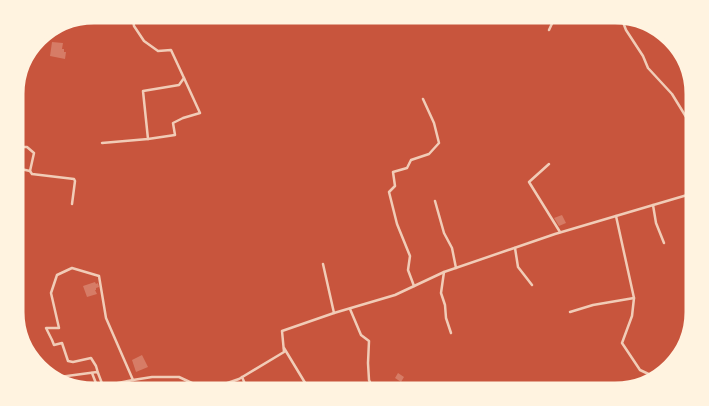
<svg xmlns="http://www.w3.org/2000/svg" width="709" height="406" viewBox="0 0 709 406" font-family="Quicksand,sans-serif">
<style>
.building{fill:#d67c66}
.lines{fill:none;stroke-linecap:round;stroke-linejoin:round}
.minor{stroke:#f1ccb7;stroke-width:2.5}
.rim{fill:none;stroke:#fff3e0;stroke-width:5}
</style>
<rect width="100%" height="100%" fill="#c8553d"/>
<!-- building -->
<g class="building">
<path d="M 52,42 L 63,43 L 62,49 L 64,49 L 64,52 L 66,52 L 65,59 L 50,56 Z"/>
<path d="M 18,77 L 19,77 L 19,80 L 21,80 L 20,87 L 16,86 Z"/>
<path d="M 562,215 L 566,223 L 559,226 L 554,218 Z"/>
<path d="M 95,282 L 96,284 L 98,283 L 99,287 L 96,288 L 96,290 L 95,290 L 97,294 L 87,297 L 83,286 Z"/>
<path d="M 142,355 L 148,367 L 136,372 L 132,360 Z"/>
<path d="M 398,373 L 404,377 L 401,382 L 395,378 Z"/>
</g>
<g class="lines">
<!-- minor -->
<g class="minor">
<path d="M 621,17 L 626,30 L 643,56 L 648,68 L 672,94 L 691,125"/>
<path d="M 549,30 L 556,15"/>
<path d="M 694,124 L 691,125 L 694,142"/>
<path d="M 148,139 L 175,135 L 173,123 L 183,118 L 200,113 L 184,78"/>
<path d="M 102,143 L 148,139 L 143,91 L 179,85 L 184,78 L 171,50 L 158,51 L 144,41 L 134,26 L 132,15"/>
<path d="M 16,147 L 27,147 L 34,153 L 30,171 L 32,174 L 74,179 L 75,181 L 72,204"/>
<path d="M 549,164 L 529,182 L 560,232"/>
<path d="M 16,168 L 30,171"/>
<path d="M 435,201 L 444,233 L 452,248 L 456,268"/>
<path d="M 653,205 L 656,223 L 664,243"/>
<path d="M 616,216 L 634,298 L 632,316 L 622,343 L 640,370 L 657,378"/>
<path d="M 515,248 L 518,267 L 532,285"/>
<path d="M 323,264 L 334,313"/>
<path d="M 444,272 L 441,293 L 445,305 L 446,318 L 451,333"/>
<path d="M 414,286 L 408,270 L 410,256 L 397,224 L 389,192 L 395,186 L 393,172 L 407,168 L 411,160 L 429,154 L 439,143 L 434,123 L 423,99"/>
<path d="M 350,309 L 361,335 L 369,341 L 368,363 L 369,380 L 374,391"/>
<path d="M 570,312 L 593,305 L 634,298"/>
<path d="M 284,348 L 310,391"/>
<path d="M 92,373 L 99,391"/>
<path d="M 98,373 L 96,366 L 91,358 L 73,362 L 68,361 L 62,343 L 54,345 L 52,340 L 46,328 L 59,328 L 51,293 L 57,275 L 72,268 L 99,276 L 106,318 L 133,380"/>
<path d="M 242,377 L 248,391"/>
<path d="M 52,378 L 97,372 L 98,373 L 103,386 L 133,380 L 152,377 L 179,377 L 207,390 L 239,379 L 284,352 L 282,331 L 334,313 L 395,295 L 444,272 L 555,234 L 660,203 L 694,193"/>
</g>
</g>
<!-- crop -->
<path d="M0 0H709V406H0ZM94 22H615A72 72 0 0 1 687 94V312A72 72 0 0 1 615 384H94A72 72 0 0 1 22 312V94A72 72 0 0 1 94 22Z" fill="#fff3e0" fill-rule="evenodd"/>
<path class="rim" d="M94 22H615A72 72 0 0 1 687 94V312A72 72 0 0 1 615 384H94A72 72 0 0 1 22 312V94A72 72 0 0 1 94 22Z"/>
</svg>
